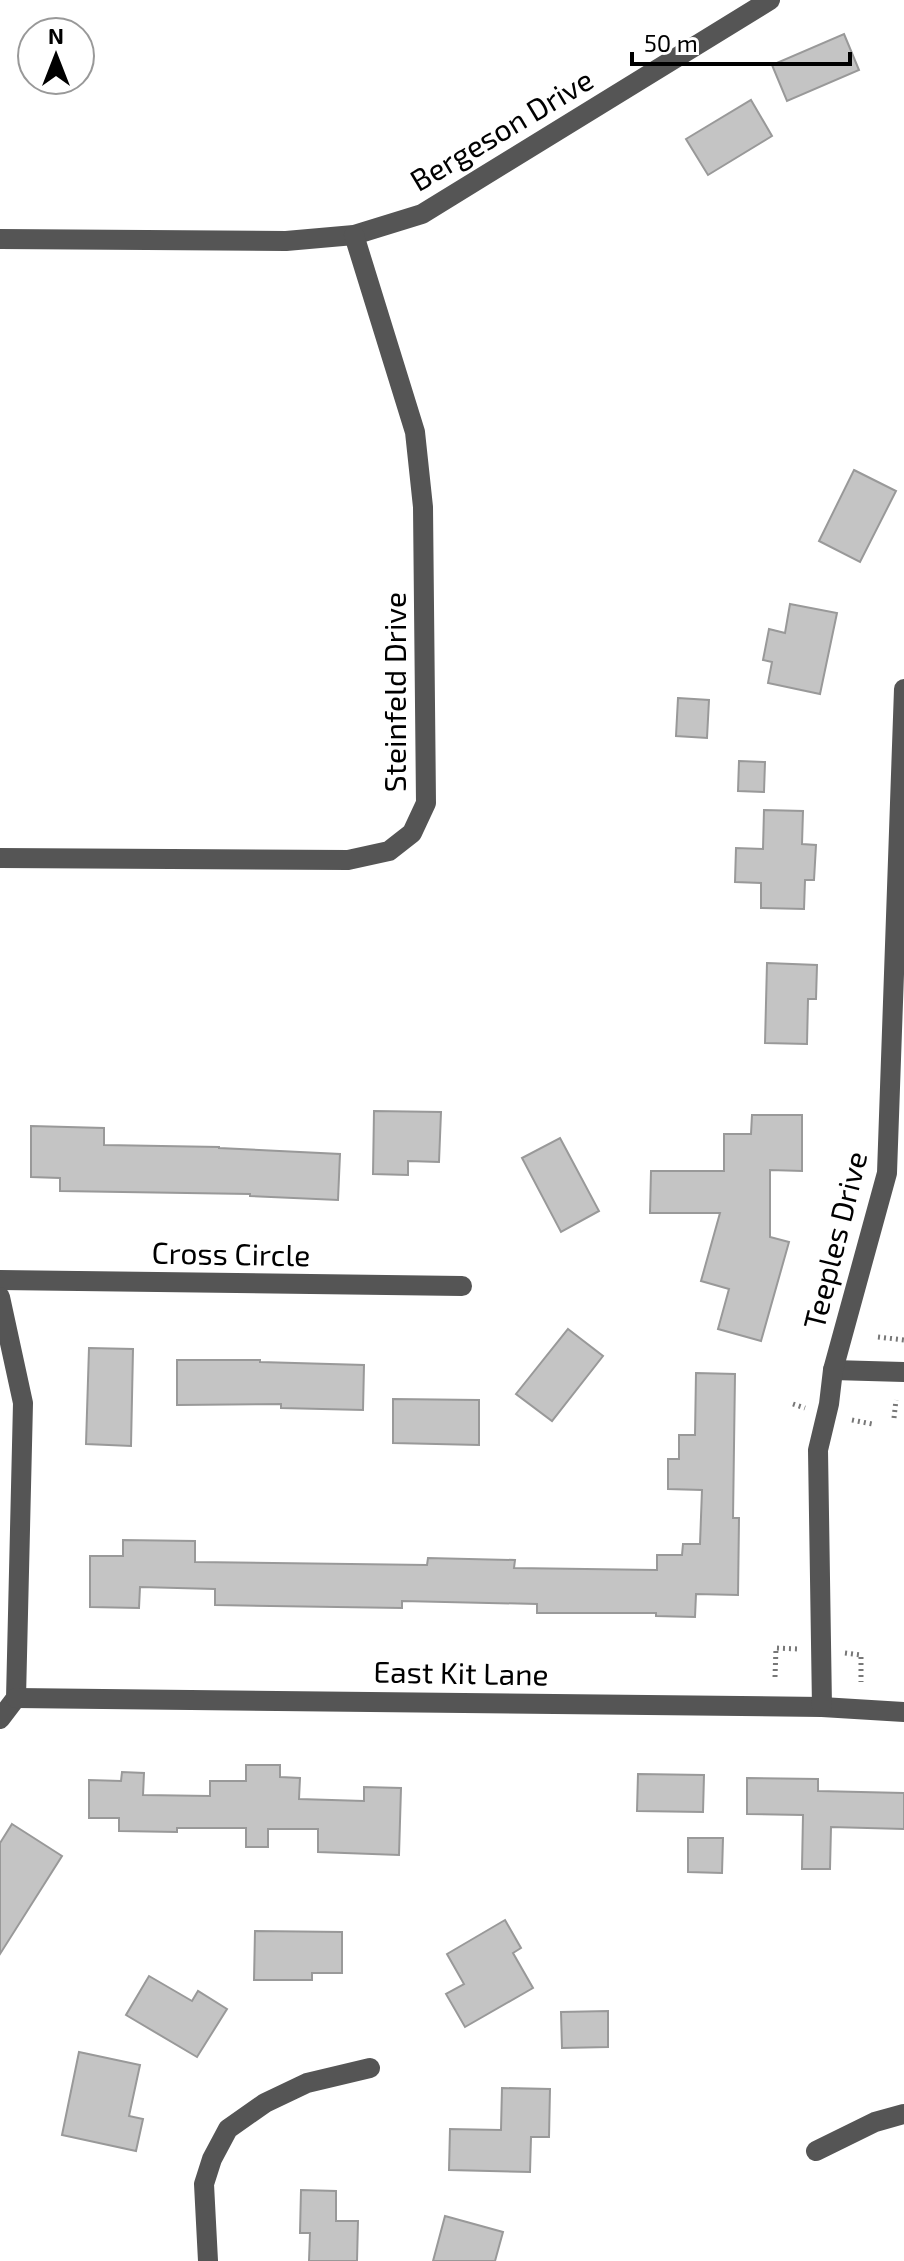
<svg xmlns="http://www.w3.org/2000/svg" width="904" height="2261" viewBox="0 0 904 2261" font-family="'Exo 2',sans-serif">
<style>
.building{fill:#c4c4c4;stroke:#999;stroke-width:2}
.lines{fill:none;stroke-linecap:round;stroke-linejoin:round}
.path{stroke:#777;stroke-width:5;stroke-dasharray:2 4;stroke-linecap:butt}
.minor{stroke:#555;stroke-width:20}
.labels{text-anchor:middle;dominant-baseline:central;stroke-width:6;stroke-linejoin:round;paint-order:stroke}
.street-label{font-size:30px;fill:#000;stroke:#fff}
</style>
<rect width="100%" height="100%" fill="#fff"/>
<!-- building -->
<g class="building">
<path d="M 844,34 L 859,70 L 787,101 L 772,65 Z"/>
<path d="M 751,100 L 772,136 L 708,175 L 686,139 Z"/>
<path d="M 854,470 L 896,491 L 860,562 L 819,541 Z"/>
<path d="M 790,604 L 837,613 L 820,694 L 768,683 L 772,662 L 763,660 L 769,629 L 785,633 Z"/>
<path d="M 678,698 L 709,700 L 707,738 L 676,736 Z"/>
<path d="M 739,761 L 765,762 L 764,792 L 738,791 Z"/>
<path d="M 764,810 L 803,811 L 802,844 L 816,845 L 814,880 L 805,880 L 804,909 L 761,908 L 761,883 L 735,882 L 736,848 L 763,849 Z"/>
<path d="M 767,963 L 817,965 L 816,999 L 808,999 L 807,1044 L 765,1043 Z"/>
<path d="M 374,1111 L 441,1112 L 439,1162 L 408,1161 L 408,1175 L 373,1174 Z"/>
<path d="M 752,1115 L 802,1115 L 802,1171 L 770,1170 L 770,1237 L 789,1242 L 761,1341 L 718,1329 L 729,1289 L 701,1281 L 720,1213 L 650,1213 L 651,1171 L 724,1171 L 724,1134 L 751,1134 Z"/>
<path d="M 31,1126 L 104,1128 L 104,1145 L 219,1147 L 219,1148 L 340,1154 L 338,1200 L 250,1196 L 250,1194 L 60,1191 L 60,1178 L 31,1177 Z"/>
<path d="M 560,1138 L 599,1211 L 561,1232 L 522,1158 Z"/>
<path d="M 568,1329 L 603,1356 L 552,1421 L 516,1394 Z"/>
<path d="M 89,1348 L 133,1349 L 131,1446 L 86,1444 Z"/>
<path d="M 177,1360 L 260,1360 L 260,1362 L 364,1365 L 363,1410 L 281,1408 L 281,1404 L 177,1405 Z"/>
<path d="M 696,1373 L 735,1374 L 733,1518 L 739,1518 L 738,1595 L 696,1594 L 695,1617 L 656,1616 L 656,1613 L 537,1613 L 537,1604 L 402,1601 L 402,1608 L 215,1605 L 215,1589 L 140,1587 L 139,1608 L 90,1607 L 90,1556 L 123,1556 L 123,1540 L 195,1541 L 195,1562 L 427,1565 L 428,1558 L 515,1560 L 514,1568 L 657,1570 L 657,1555 L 682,1555 L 683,1544 L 700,1544 L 702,1490 L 668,1489 L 668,1459 L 679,1459 L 679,1435 L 695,1435 Z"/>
<path d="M 393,1399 L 479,1400 L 479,1445 L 393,1443 Z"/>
<path d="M 246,1765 L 280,1765 L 280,1777 L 300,1778 L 299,1799 L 364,1801 L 364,1787 L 401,1788 L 399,1855 L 318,1852 L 318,1829 L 268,1829 L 268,1847 L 246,1847 L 246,1828 L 177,1828 L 177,1832 L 119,1831 L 119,1818 L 89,1818 L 89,1780 L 121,1781 L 122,1772 L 144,1773 L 143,1795 L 210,1796 L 210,1781 L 246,1781 Z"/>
<path d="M 638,1774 L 704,1775 L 703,1812 L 637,1811 Z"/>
<path d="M 747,1778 L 818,1779 L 818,1791 L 904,1793 L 904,1829 L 831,1827 L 830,1869 L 802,1869 L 803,1815 L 747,1814 Z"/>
<path d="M 12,1824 L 62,1856 L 0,1954 L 0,1843 Z"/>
<path d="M 688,1838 L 723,1838 L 722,1873 L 688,1872 Z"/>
<path d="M 505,1920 L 521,1948 L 513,1953 L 533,1988 L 465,2027 L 446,1994 L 464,1984 L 447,1954 Z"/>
<path d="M 255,1931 L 342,1932 L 342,1973 L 312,1973 L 312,1980 L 254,1980 Z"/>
<path d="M 149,1976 L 192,2001 L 198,1991 L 227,2009 L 197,2057 L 126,2015 Z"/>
<path d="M 608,2011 L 608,2047 L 562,2048 L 561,2012 Z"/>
<path d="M 79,2052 L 140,2065 L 129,2116 L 143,2119 L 136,2151 L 62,2135 Z"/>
<path d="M 502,2088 L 550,2089 L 549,2137 L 531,2137 L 530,2172 L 449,2170 L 450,2129 L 501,2130 Z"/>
<path d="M 301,2190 L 336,2191 L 336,2221 L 358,2221 L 357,2261 L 309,2261 L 310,2233 L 300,2233 Z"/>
<path d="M 445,2216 L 503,2232 L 495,2261 L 433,2261 Z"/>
</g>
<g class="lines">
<!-- path -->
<g class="path">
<path d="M 878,1337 L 904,1340"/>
<path d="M 793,1404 L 805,1408"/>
<path d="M 894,1418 L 896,1400"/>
<path d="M 852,1420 L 872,1424"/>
<path d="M 845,1653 L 861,1655 L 861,1682"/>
<path d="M 775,1677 L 776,1648 L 798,1649"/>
</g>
<!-- minor -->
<g class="minor">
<path d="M 0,239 L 286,241 L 354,235 L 422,214 L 770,0"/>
<path d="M 0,858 L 348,860 L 389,851 L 412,833 L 426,803 L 423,507 L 415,432 L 354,235"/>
<path d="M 0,1280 L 462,1286"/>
<path d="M 0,1297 L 23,1403 L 16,1698 L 0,1719"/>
<path d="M 833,1370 L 904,1372"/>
<path d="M 16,1698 L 822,1707 L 904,1712"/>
<path d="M 822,1707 L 818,1450 L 829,1404 L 833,1370 L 887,1173 L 904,689"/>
<path d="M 816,2151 L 875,2122 L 904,2114"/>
<path d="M 208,2261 L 204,2184 L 212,2159 L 228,2129 L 265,2103 L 307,2083 L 370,2068"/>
</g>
</g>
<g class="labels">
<!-- street labels -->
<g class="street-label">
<text transform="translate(501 129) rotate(-31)">Bergeson Drive</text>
<text transform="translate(394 692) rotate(-90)">Steinfeld Drive</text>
<text transform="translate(834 1240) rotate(-76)">Teeples Drive</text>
<text transform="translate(231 1253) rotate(1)">Cross Circle</text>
<text transform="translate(461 1672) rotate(1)">East Kit Lane</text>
</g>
</g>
<!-- north arrow -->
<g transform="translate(56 56)"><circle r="38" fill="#ffffff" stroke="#999999" stroke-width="2"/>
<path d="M0-6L14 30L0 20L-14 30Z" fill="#000000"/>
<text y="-12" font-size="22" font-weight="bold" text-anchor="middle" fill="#000000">N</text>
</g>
<!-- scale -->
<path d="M632 52v12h218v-12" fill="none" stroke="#000000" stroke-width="4"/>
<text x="644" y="52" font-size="24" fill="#000000" stroke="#ffffff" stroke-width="6" paint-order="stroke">50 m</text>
</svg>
